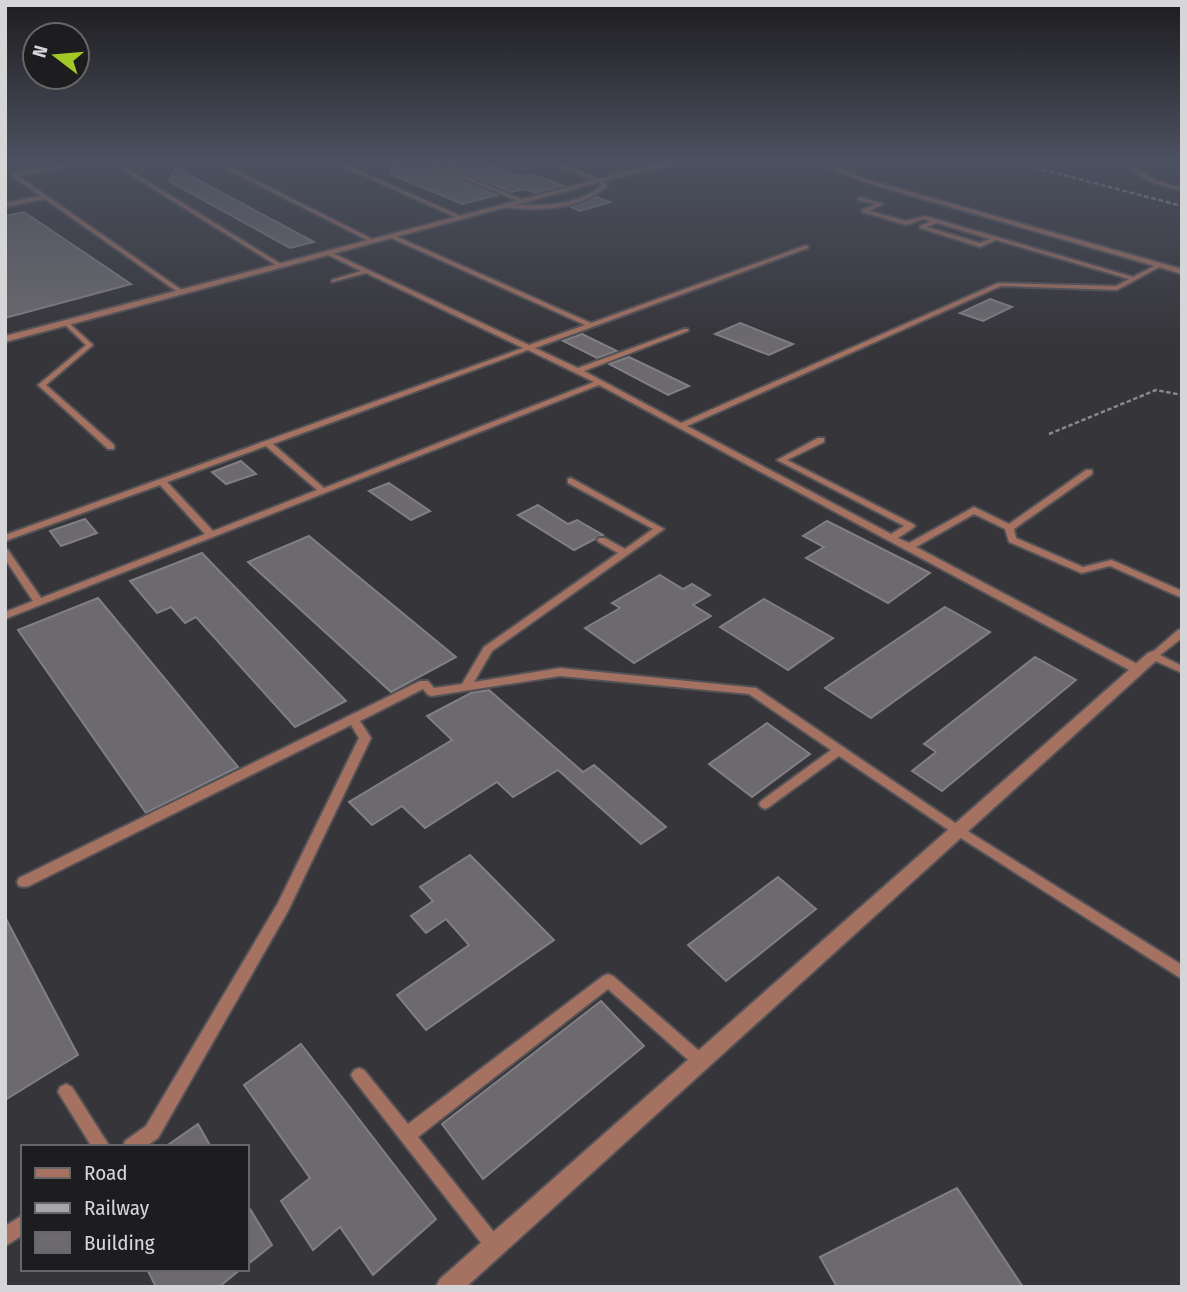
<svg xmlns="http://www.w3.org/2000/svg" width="1187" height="1292" viewBox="0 0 1187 1292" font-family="'Fira Sans Condensed',sans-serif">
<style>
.building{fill:#6c6a6e;stroke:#827f84;stroke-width:2}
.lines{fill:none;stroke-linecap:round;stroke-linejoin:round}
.service-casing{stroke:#535257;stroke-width:4}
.minor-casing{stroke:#535257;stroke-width:4}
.path{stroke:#88888c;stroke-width:2.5;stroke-dasharray:4.5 2.5;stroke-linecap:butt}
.service{fill:#a57261;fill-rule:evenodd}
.minor{fill:#a57261;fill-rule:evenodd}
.rail{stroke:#a7a7ab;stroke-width:2.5;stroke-dasharray:5 2.5;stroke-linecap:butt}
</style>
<rect width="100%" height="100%" fill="#36353a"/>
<!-- building -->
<g class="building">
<path d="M 393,160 L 416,160 L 498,195 L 462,204 L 390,174 Z"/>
<path d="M 432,160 L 478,160 L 521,177 L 532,174 L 564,186 L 535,193 L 524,189 L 511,192 Z"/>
<path d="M 176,168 L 314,242 L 290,248 L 169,181 Z"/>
<path d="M 596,197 L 610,202 L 580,211 L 571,207 Z"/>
<path d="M 24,212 L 131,284 L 5,318 L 5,216 Z"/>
<path d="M 990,299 L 1012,307 L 983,321 L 960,313 Z"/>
<path d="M 740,323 L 793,344 L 769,355 L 715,334 Z"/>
<path d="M 582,334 L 617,351 L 597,358 L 563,341 Z"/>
<path d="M 629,357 L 689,386 L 668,395 L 609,364 Z"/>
<path d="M 241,461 L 256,474 L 226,484 L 212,472 Z"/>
<path d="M 389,483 L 430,511 L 411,520 L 369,491 Z"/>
<path d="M 538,505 L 568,524 L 577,520 L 603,535 L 574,550 L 518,515 Z"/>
<path d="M 85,519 L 97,533 L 61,546 L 50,531 Z"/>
<path d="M 827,521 L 930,573 L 888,603 L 806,558 L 824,547 L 803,536 Z"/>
<path d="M 309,536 L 456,657 L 391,692 L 248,562 Z"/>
<path d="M 202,553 L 225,577 L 346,701 L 295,727 L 196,617 L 185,623 L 171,607 L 157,613 L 130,581 Z"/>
<path d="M 660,575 L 683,589 L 692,584 L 710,595 L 693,605 L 711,616 L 634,663 L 585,628 L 620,608 L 612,603 Z"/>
<path d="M 98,598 L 238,767 L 146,813 L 18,630 Z"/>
<path d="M 764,599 L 833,638 L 788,670 L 720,627 Z"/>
<path d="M 945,607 L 990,632 L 871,718 L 825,688 Z"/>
<path d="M 1035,657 L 1076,680 L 942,791 L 912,771 L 936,752 L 924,744 Z"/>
<path d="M 489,690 L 583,772 L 594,765 L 666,827 L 641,844 L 558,770 L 513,797 L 497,782 L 425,828 L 402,806 L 372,825 L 349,802 L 452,740 L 427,716 L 471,693 Z"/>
<path d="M 767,723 L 810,754 L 752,797 L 709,764 Z"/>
<path d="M 470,855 L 554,940 L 426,1030 L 397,995 L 469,945 L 446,919 L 426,933 L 411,916 L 433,901 L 420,887 Z"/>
<path d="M 778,877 L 816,909 L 726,981 L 688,945 Z"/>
<path d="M 5,917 L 78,1055 L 5,1100 Z"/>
<path d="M 601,1001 L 644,1046 L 483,1179 L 442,1124 Z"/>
<path d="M 301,1044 L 436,1219 L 373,1275 L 340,1227 L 313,1250 L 281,1201 L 310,1178 L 244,1085 Z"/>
<path d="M 198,1124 L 211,1147 L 165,1147 Z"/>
<path d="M 957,1188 L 1023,1287 L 837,1287 L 820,1257 Z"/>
<path d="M 247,1204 L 272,1245 L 247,1265 Z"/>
<path d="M 147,1269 L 241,1269 L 219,1287 L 156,1287 Z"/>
</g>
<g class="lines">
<defs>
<g id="service">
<path d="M 86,160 L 97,160 L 18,176 L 183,291 L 183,293 L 179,293 L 45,199 L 5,207 L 5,203 L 41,196 L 12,176 L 12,174 Z"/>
<path d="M 107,160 L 113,160 L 284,266 L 279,267 Z"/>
<path d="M 209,160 L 215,160 L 376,241 L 371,242 Z"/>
<path d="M 329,160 L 335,160 L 465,218 L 460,219 Z"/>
<path d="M 418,160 L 425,160 L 526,201 L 521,202 Z"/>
<path d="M 541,160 L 548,160 L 603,180 L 607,186 C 579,211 537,211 502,207 L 504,204 C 538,206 573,208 601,186 L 599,182 Z"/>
<path d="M 635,160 C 644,160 653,165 662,165 C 679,165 695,160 712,160 L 646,170 L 644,168 L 653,167 Z"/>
<path d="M 1114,160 L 1120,160 L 1157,181 L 1182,188 L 1182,191 L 1153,183 Z"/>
<path d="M 860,197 L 883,204 L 869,211 L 906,221 L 925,216 L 1133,277 L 1158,264 L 1163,265 L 1117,290 L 1001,286 L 687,426 L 891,534 L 904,526 L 777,460 L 818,438 L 824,438 L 824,442 L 787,460 L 913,524 L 915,526 L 913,528 L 898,538 L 909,543 L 974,507 L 1009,524 L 1086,470 L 1092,470 L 1092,474 L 1014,529 L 1016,538 L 1083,567 L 1111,560 L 1114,561 L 1182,591 L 1182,598 L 1110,566 L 1082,573 L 1079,572 L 1009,542 L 1005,529 L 974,514 L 916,547 L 1141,666 L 1142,669 L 1141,672 L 1133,672 L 599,385 L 5,619 L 5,612 L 33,601 L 5,559 L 5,549 L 8,550 L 41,598 L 205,534 L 160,485 L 5,541 L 5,535 L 523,348 L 366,273 L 332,282 L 332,280 L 361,271 L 326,254 L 326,252 L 330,252 L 529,345 L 585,325 L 389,237 L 389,235 L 393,235 L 591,323 L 804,246 L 808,246 L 808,248 L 535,348 L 578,368 L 684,329 L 688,329 L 688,331 L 584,371 L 681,423 L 998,283 L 1116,286 L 1129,279 L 996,240 L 980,247 L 920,228 L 920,226 L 931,221 L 923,219 L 906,225 L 862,212 L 862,210 L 875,204 L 858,200 ZM 937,223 L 990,239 L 980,243 L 927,227 ZM 528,350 L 594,382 L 324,488 L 273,444 ZM 266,446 L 317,490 L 213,531 L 167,482 Z"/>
<path d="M 64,322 L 68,322 L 93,345 L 46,385 L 114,445 L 114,449 L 108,449 L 38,385 L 86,345 L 64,324 Z"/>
<path d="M 571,478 L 664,529 L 492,651 L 474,682 L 560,668 L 756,688 L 961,827 L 1182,965 L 1182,979 L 953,833 L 839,756 L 769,807 L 765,809 L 761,807 L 759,804 L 761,801 L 831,750 L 749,694 L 560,676 L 432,696 L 428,695 L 423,689 L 360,721 L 371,738 L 288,911 L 158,1138 L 145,1147 L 123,1147 L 125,1141 L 146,1126 L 278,903 L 359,738 L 351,725 L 29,886 L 24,887 L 19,886 L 17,882 L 19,878 L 420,681 L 428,681 L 434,688 L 462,684 L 484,647 L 618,553 L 599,542 L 597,540 L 599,538 L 605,538 L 625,549 L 653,529 L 568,483 L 568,479 Z"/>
<path d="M 1182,629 L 1182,638 L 1160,655 L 1182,666 L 1182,673 L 1149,658 L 1148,656 L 1178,630 Z"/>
<path d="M 608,974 L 613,976 L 705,1056 L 708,1061 L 705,1066 L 700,1068 L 695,1066 L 608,989 L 418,1137 L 501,1241 L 504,1247 L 501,1253 L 495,1256 L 489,1253 L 354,1080 L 351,1075 L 354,1070 L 359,1068 L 364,1070 L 408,1124 L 603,976 Z"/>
<path d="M 66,1084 L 72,1087 L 110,1147 L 92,1147 L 58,1092 L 60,1087 Z"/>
<path d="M 23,1215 L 23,1235 L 5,1246 L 5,1226 Z"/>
</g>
<g id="minor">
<path d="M 671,160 L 682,160 L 5,342 L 5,336 Z"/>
<path d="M 811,160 L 820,160 L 868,180 L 1182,269 L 1182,274 L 864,182 Z"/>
<path d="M 1153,651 L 1160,656 L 1158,659 L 466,1287 L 436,1287 L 440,1279 L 1148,653 Z"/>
</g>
</defs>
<!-- service casing -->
<use href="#service" class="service-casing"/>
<!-- minor casing -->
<use href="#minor" class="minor-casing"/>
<!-- path -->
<path class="path" d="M 1049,434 L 1156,390 L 1182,395"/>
<!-- service -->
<use href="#service" class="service"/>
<!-- minor -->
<use href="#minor" class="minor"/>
<!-- rail -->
<path class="rail" d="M 1006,160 L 1182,206"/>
</g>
<!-- sky -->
<linearGradient id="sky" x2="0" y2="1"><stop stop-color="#1e1d20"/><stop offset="0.47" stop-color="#4c5160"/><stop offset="1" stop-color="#4c5160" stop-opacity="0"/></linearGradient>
<rect width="1187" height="341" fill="url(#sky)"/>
<!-- border -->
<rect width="1187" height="1292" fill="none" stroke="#d6d6d9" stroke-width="14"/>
<!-- legend -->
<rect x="21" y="1145" width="228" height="126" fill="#1d1d1f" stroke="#676769" stroke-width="2"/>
<rect x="35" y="1168" width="35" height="10" fill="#a57261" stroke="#676769" stroke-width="2"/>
<text x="84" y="1180" font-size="21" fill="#d6d6d9">Road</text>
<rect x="35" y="1203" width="35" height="10" fill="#a7a7ab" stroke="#676769" stroke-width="2"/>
<text x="84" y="1215" font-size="21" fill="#d6d6d9">Railway</text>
<rect x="35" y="1232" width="35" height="21" fill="#6c6a6e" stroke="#676769" stroke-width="2"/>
<text x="84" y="1250" font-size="21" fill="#d6d6d9">Building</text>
<!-- north arrow -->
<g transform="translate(56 56) rotate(286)"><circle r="33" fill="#1d1d1f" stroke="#676769" stroke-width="2"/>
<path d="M0-5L12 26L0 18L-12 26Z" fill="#a3c926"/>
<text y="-10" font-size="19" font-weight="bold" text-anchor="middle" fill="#d6d6d9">N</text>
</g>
</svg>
